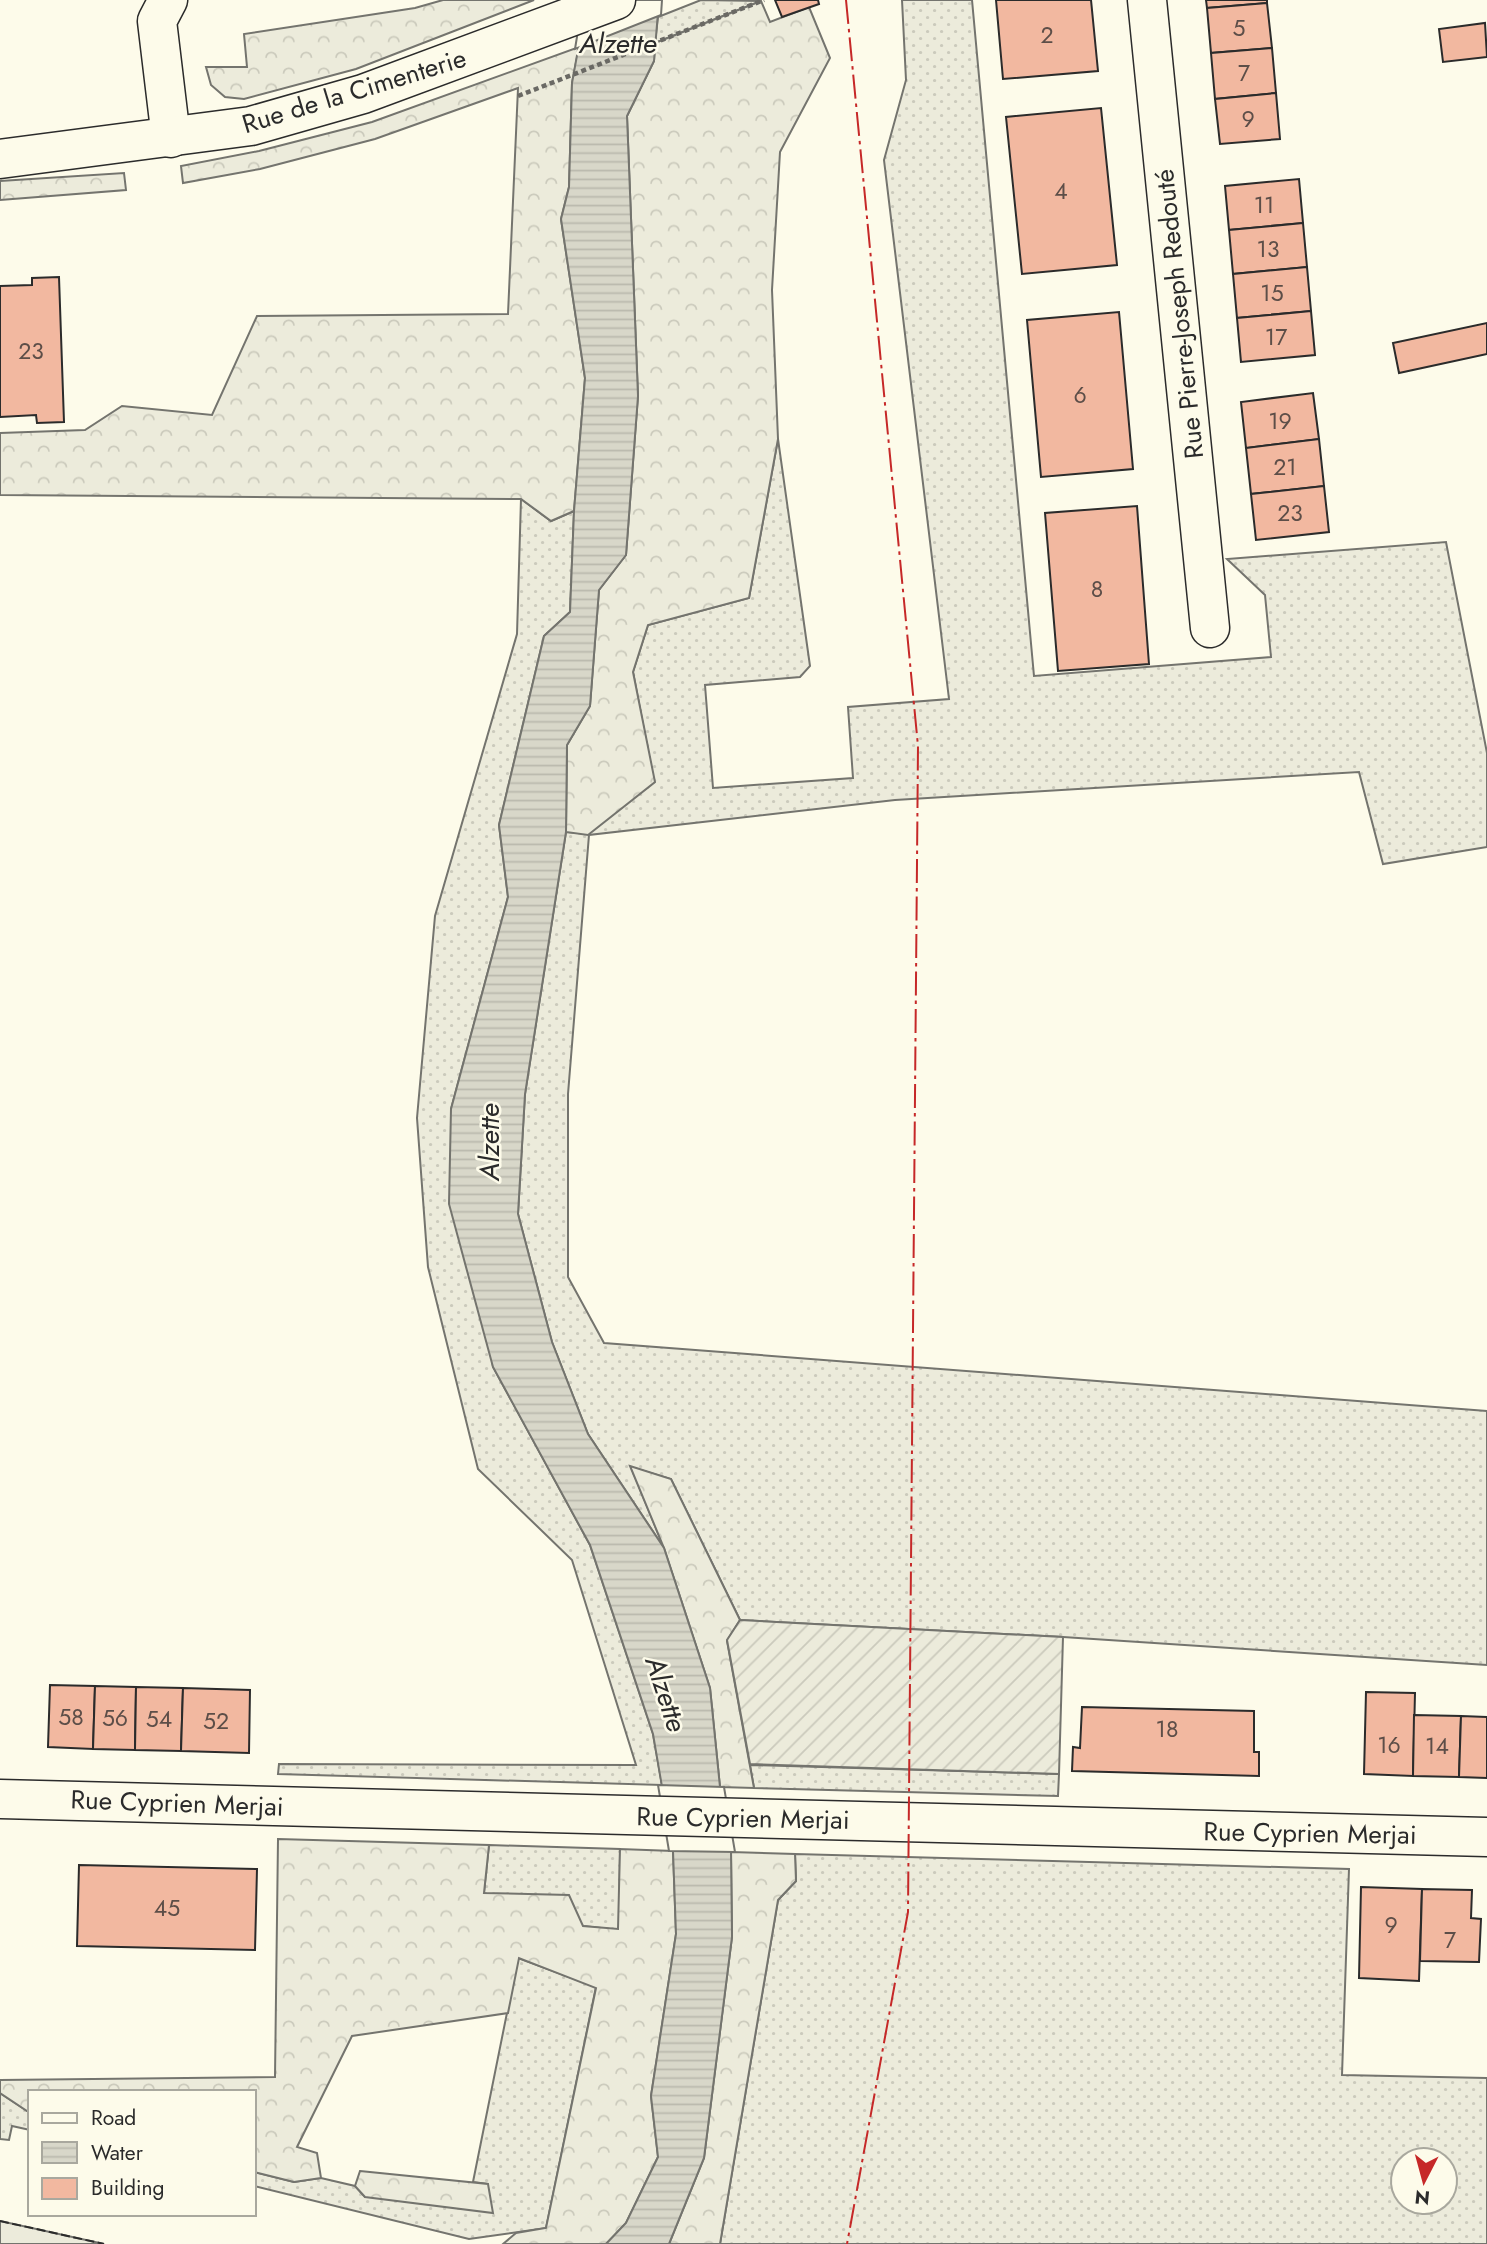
<svg xmlns="http://www.w3.org/2000/svg" width="1487" height="2244" viewBox="0 0 1487 2244" font-family="Jost,sans-serif">
<style>
.grass{fill:url(#grass-dots);stroke:#74746e;stroke-width:2;fill-rule:evenodd}
.forest{fill:url(#forest-crowns);stroke:#74746e;stroke-width:2}
.garden{fill:url(#garden-furrows);stroke:#74746e;stroke-width:2}
.pitch{fill:#ecebdb;stroke:#74746e;stroke-width:2}
.water{fill:url(#water-rules);stroke:#74746e;stroke-width:2}
.pier{fill:#fdfbea;stroke:#74746e;stroke-width:2}
.building{fill:#f2b8a0;stroke:#2b2b2b;stroke-width:2}
.lines{fill:none;stroke-linecap:round;stroke-linejoin:round}
.minor-casing{stroke:#2b2b2b;stroke-width:41}
.major-casing{stroke:#2b2b2b;stroke-width:41}
.path{stroke:#6a6964;stroke-width:4.5;stroke-dasharray:5 3.5;stroke-linecap:butt}
.minor{stroke:#fdfbea;stroke-width:38}
.major{stroke:#fdfbea;stroke-width:38}
.fence{stroke:#2b2b2b;stroke-width:2;stroke-dasharray:9 3.5;stroke-linecap:butt}
.power{stroke:#c62828;stroke-width:2;stroke-dasharray:24 5 3.5 5;stroke-linecap:butt}
.labels{text-anchor:middle;dominant-baseline:central;stroke-width:5;stroke-linejoin:round;paint-order:stroke}
.number-label{font-size:23px;fill:#5d4e48}
.street-label{font-size:26px;fill:#2b2b2b;stroke:#fdfbea}
.water-label{font-size:28px;font-style:italic;fill:#2b2b2b;stroke:#fdfbea}
</style>
<defs>
<pattern id="grass-dots" width="8" height="8" patternUnits="userSpaceOnUse" patternTransform="scale(1.75)"><rect width="8" height="8" fill="#ecebdb"/><path d="M2 2h.1M6 6h.1" fill="none" stroke="#cbcabc" stroke-width="1.8" stroke-linecap="round"/></pattern>
<pattern id="forest-crowns" width="20" height="18" patternUnits="userSpaceOnUse" patternTransform="scale(1.75)"><rect width="20" height="18" fill="#ecebdb"/><path d="M2 6a3 3 0 1 1 6 0M12 15a3 3 0 1 1 6 0" fill="none" stroke="#cbcabc"/></pattern>
<pattern id="garden-furrows" width="10" height="10" patternUnits="userSpaceOnUse" patternTransform="scale(1.75)"><rect width="10" height="10" fill="#ecebdb"/><path d="M-1 1l2-2M0 10L10 0M9 11l2-2" fill="none" stroke="#cbcabc"/></pattern>
<pattern id="water-rules" width="6" height="5" patternUnits="userSpaceOnUse" patternTransform="scale(1.75)"><rect width="6" height="5" fill="#d8d7c9"/><path d="M0 2.5h6" fill="none" stroke="#bab9ad"/></pattern>
</defs>
<rect width="100%" height="100%" fill="#fdfbea"/>
<!-- grass -->
<g class="grass">
<path d="M 701,0 L 761,1 L 655,43 L 658,17 Z"/>
<path d="M 902,0 L 972,0 L 1034,676 L 1271,657 L 1265,595 L 1227,559 L 1446,542 L 1487,753 L 1487,847 L 1383,864 L 1359,772 L 895,800 L 589,835 L 568,1094 L 568,1277 L 604,1343 L 1487,1411 L 1487,1665 L 1063,1637 L 740,1620 L 671,1479 L 631,1467 L 664,1548 L 588,1434 L 552,1342 L 518,1214 L 525,1094 L 566,832 L 588,834 L 654,782 L 633,672 L 648,625 L 749,598 L 778,439 L 810,666 L 800,677 L 705,685 L 713,788 L 853,778 L 848,707 L 949,699 L 884,160 L 906,80 Z"/>
<path d="M 521,499 L 551,521 L 574,511 L 570,612 L 544,636 L 499,825 L 508,897 L 451,1109 L 493,1367 L 590,1545 L 653,1734 L 662,1785 L 278,1774 L 279,1764 L 636,1765 L 572,1560 L 478,1469 L 428,1267 L 417,1118 L 435,916 L 517,634 Z"/>
<path d="M 750,1765 L 1059,1774 L 1058,1796 L 754,1788 Z"/>
<path d="M 489,1845 L 620,1849 L 619,1930 L 583,1926 L 484,1893 Z"/>
<path d="M 795,1854 L 1349,1869 L 1342,2075 L 1487,2078 L 1487,2244 L 720,2244 L 778,1900 L 796,1881 ZM 1403,2160 L 1445,2160 L 1445,2202 L 1403,2202 Z"/>
<path d="M 518,1958 L 596,1987 L 546,2228 L 469,2239 L 254,2186 L 254,2172 L 294,2182 L 321,2178 L 355,2186 L 365,2197 L 488,2184 L 473,2182 Z"/>
<path d="M 0,2093 L 30,2113 L 30,2130 L 12,2126 L 9,2140 L 0,2139 Z"/>
</g>
<!-- forest -->
<g class="forest">
<path d="M 443,0 L 534,0 L 356,69 L 244,99 L 225,97 L 211,85 L 206,67 L 247,67 L 244,34 L 415,8 Z"/>
<path d="M 761,1 L 770,22 L 809,7 L 830,58 L 780,152 L 772,290 L 778,439 L 749,598 L 648,625 L 633,672 L 655,782 L 588,835 L 566,832 L 567,745 L 590,706 L 599,590 L 626,555 L 638,396 L 627,116 L 654,61 L 655,43 Z"/>
<path d="M 579,47 L 572,83 L 569,187 L 561,219 L 585,378 L 574,511 L 551,521 L 521,499 L 0,495 L 0,433 L 85,430 L 122,406 L 212,415 L 257,316 L 508,314 L 518,88 L 375,139 L 260,169 L 183,183 L 181,166 L 259,151 L 372,122 Z"/>
<path d="M 124,173 L 126,190 L 0,200 L 0,181 Z"/>
<path d="M 630,1466 L 671,1479 L 740,1620 L 727,1641 L 754,1788 L 720,1787 L 710,1688 L 664,1548 Z"/>
<path d="M 278,1839 L 489,1845 L 484,1893 L 569,1895 L 583,1926 L 618,1929 L 620,1849 L 673,1851 L 676,1934 L 651,2096 L 658,2157 L 626,2223 L 606,2244 L 503,2244 L 516,2233 L 546,2228 L 596,1988 L 519,1958 L 508,2013 L 352,2036 L 297,2147 L 317,2153 L 321,2178 L 294,2182 L 254,2172 L 254,2092 L 30,2092 L 30,2113 L 0,2093 L 0,2080 L 275,2077 Z"/>
<path d="M 731,1852 L 795,1854 L 796,1881 L 778,1900 L 720,2244 L 669,2244 L 704,2158 L 732,1937 Z"/>
<path d="M 360,2171 L 488,2184 L 493,2213 L 365,2197 L 355,2186 Z"/>
</g>
<!-- garden -->
<path class="garden" d="M 740,1620 L 1063,1637 L 1059,1774 L 750,1764 L 727,1640 Z"/>
<!-- pitch -->
<path class="pitch" d="M 0,2221 L 104,2244 L 0,2244 Z"/>
<!-- water -->
<path class="water" d="M 587,0 L 659,0 L 654,61 L 627,116 L 638,396 L 626,555 L 599,590 L 590,706 L 567,745 L 566,832 L 525,1094 L 518,1214 L 552,1342 L 588,1434 L 664,1548 L 710,1688 L 720,1787 L 731,1852 L 732,1937 L 704,2158 L 669,2244 L 606,2244 L 626,2223 L 658,2157 L 651,2096 L 676,1934 L 673,1851 L 653,1734 L 590,1545 L 493,1367 L 449,1204 L 451,1109 L 508,897 L 499,825 L 544,636 L 570,612 L 574,511 L 585,378 L 561,219 L 569,187 L 572,83 Z"/>
<!-- pier -->
<g class="pier">
<path d="M 583,0 L 662,0 L 661,15 L 575,49 Z"/>
<path d="M 658,1785 L 724,1787 L 735,1852 L 669,1851 Z"/>
</g>
<!-- building -->
<g class="building">
<path d="M 775,0 L 818,0 L 819,4 L 782,17 Z"/>
<path d="M 996,0 L 1091,0 L 1098,71 L 1003,79 Z"/>
<path d="M 1206,0 L 1267,0 L 1267,3 L 1207,8 Z"/>
<path d="M 1267,3 L 1272,48 L 1211,53 L 1207,8 Z"/>
<path d="M 1485,23 L 1487,57 L 1443,62 L 1439,29 Z"/>
<path d="M 1272,48 L 1276,93 L 1215,99 L 1211,53 Z"/>
<path d="M 1276,93 L 1280,139 L 1220,144 L 1215,99 Z"/>
<path d="M 1101,108 L 1117,265 L 1022,274 L 1006,117 Z"/>
<path d="M 1299,179 L 1303,223 L 1229,230 L 1225,186 Z"/>
<path d="M 1303,223 L 1307,267 L 1233,274 L 1229,230 Z"/>
<path d="M 1307,267 L 1311,311 L 1237,318 L 1233,274 Z"/>
<path d="M 59,277 L 64,422 L 37,423 L 36,415 L 0,417 L 0,286 L 32,285 L 32,278 Z"/>
<path d="M 1311,311 L 1315,355 L 1241,362 L 1237,318 Z"/>
<path d="M 1119,312 L 1133,469 L 1041,477 L 1027,320 Z"/>
<path d="M 1487,323 L 1487,354 L 1399,373 L 1393,343 Z"/>
<path d="M 1313,393 L 1319,439 L 1246,448 L 1241,402 Z"/>
<path d="M 1319,439 L 1324,486 L 1251,494 L 1246,448 Z"/>
<path d="M 1324,486 L 1329,532 L 1256,540 L 1251,494 Z"/>
<path d="M 1137,506 L 1149,664 L 1058,671 L 1045,513 Z"/>
<path d="M 50,1685 L 95,1686 L 93,1749 L 48,1747 Z"/>
<path d="M 95,1686 L 136,1687 L 135,1750 L 93,1749 Z"/>
<path d="M 136,1687 L 183,1688 L 181,1751 L 135,1750 Z"/>
<path d="M 183,1688 L 250,1690 L 249,1753 L 181,1751 Z"/>
<path d="M 1366,1692 L 1415,1693 L 1413,1776 L 1364,1774 Z"/>
<path d="M 1082,1707 L 1254,1711 L 1254,1752 L 1259,1752 L 1259,1776 L 1072,1771 L 1073,1747 L 1080,1748 Z"/>
<path d="M 1414,1715 L 1461,1716 L 1459,1777 L 1413,1776 Z"/>
<path d="M 1461,1716 L 1487,1717 L 1487,1778 L 1459,1777 Z"/>
<path d="M 79,1865 L 257,1869 L 255,1950 L 77,1946 Z"/>
<path d="M 1361,1887 L 1422,1889 L 1419,1981 L 1359,1978 Z"/>
<path d="M 1422,1889 L 1472,1890 L 1471,1918 L 1481,1919 L 1479,1962 L 1420,1961 Z"/>
</g>
<g class="lines">
<defs>
<g id="minor">
<path d="M 168,0 L 157,21 L 171,138"/>
<path d="M 1147,0 L 1210,628"/>
<path d="M 0,1799 L 1487,1837"/>
</g>
<path id="major" d="M 0,159 L 251,126 L 363,94 L 616,0"/>
</defs>
<!-- minor casing -->
<use href="#minor" class="minor-casing"/>
<!-- major casing -->
<use href="#major" class="major-casing"/>
<!-- path -->
<path class="path" d="M 518,96 L 764,0"/>
<!-- minor -->
<use href="#minor" class="minor"/>
<!-- major -->
<use href="#major" class="major"/>
<!-- fence -->
<path class="fence" d="M 0,2221 L 104,2244"/>
<!-- power -->
<path class="power" d="M 846,0 L 918,746 L 908,1912 L 847,2244"/>
</g>
<g class="labels">
<!-- number labels -->
<g class="number-label">
<text x="1239" y="28">5</text>
<text x="1047" y="35">2</text>
<text x="1244" y="73">7</text>
<text x="1248" y="119">9</text>
<text x="1061" y="191">4</text>
<text x="1264" y="205">11</text>
<text x="1268" y="249">13</text>
<text x="1272" y="293">15</text>
<text x="1276" y="337">17</text>
<text x="31" y="351">23</text>
<text x="1080" y="395">6</text>
<text x="1280" y="421">19</text>
<text x="1285" y="467">21</text>
<text x="1290" y="513">23</text>
<text x="1097" y="589">8</text>
<text x="71" y="1717">58</text>
<text x="115" y="1718">56</text>
<text x="159" y="1719">54</text>
<text x="216" y="1721">52</text>
<text x="1167" y="1729">18</text>
<text x="1389" y="1745">16</text>
<text x="1437" y="1746">14</text>
<text x="167" y="1908">45</text>
<text x="1391" y="1925">9</text>
<text x="1450" y="1940">7</text>
</g>
<!-- street labels -->
<g class="street-label">
<text transform="translate(354 91) rotate(-17)">Rue de la Cimenterie</text>
<text transform="translate(1179 314) rotate(-96)">Rue Pierre-Joseph Redouté</text>
<text transform="translate(177 1803) rotate(2)">Rue Cyprien Merjai</text>
<text transform="translate(743 1818) rotate(1)">Rue Cyprien Merjai</text>
<text transform="translate(1310 1833) rotate(1)">Rue Cyprien Merjai</text>
</g>
<!-- water labels -->
<g class="water-label">
<text x="618" y="43">Alzette</text>
<text transform="translate(489 1142) rotate(-90)">Alzette</text>
<text transform="translate(666 1694) rotate(72)">Alzette</text>
</g>
</g>
<!-- legend -->
<rect x="28" y="2090" width="228" height="126" fill="#fdfbea" stroke="#a9a89e" stroke-width="2"/>
<rect x="42" y="2113" width="35" height="10" fill="#fdfbea" stroke="#a9a89e" stroke-width="2"/>
<text x="91" y="2125" font-size="21" fill="#2b2b2b">Road</text>
<rect x="42" y="2142" width="35" height="21" fill="url(#water-rules)" stroke="#a9a89e" stroke-width="2"/>
<text x="91" y="2160" font-size="21" fill="#2b2b2b">Water</text>
<rect x="42" y="2178" width="35" height="21" fill="#f2b8a0" stroke="#a9a89e" stroke-width="2"/>
<text x="91" y="2195" font-size="21" fill="#2b2b2b">Building</text>
<!-- north arrow -->
<g transform="translate(1424 2181) rotate(186)"><circle r="33" fill="#fdfbea" stroke="#a9a89e" stroke-width="2"/>
<path d="M0-5L12 26L0 18L-12 26Z" fill="#c62828"/>
<text y="-10" font-size="19" font-weight="bold" text-anchor="middle" fill="#2b2b2b">N</text>
</g>
</svg>
